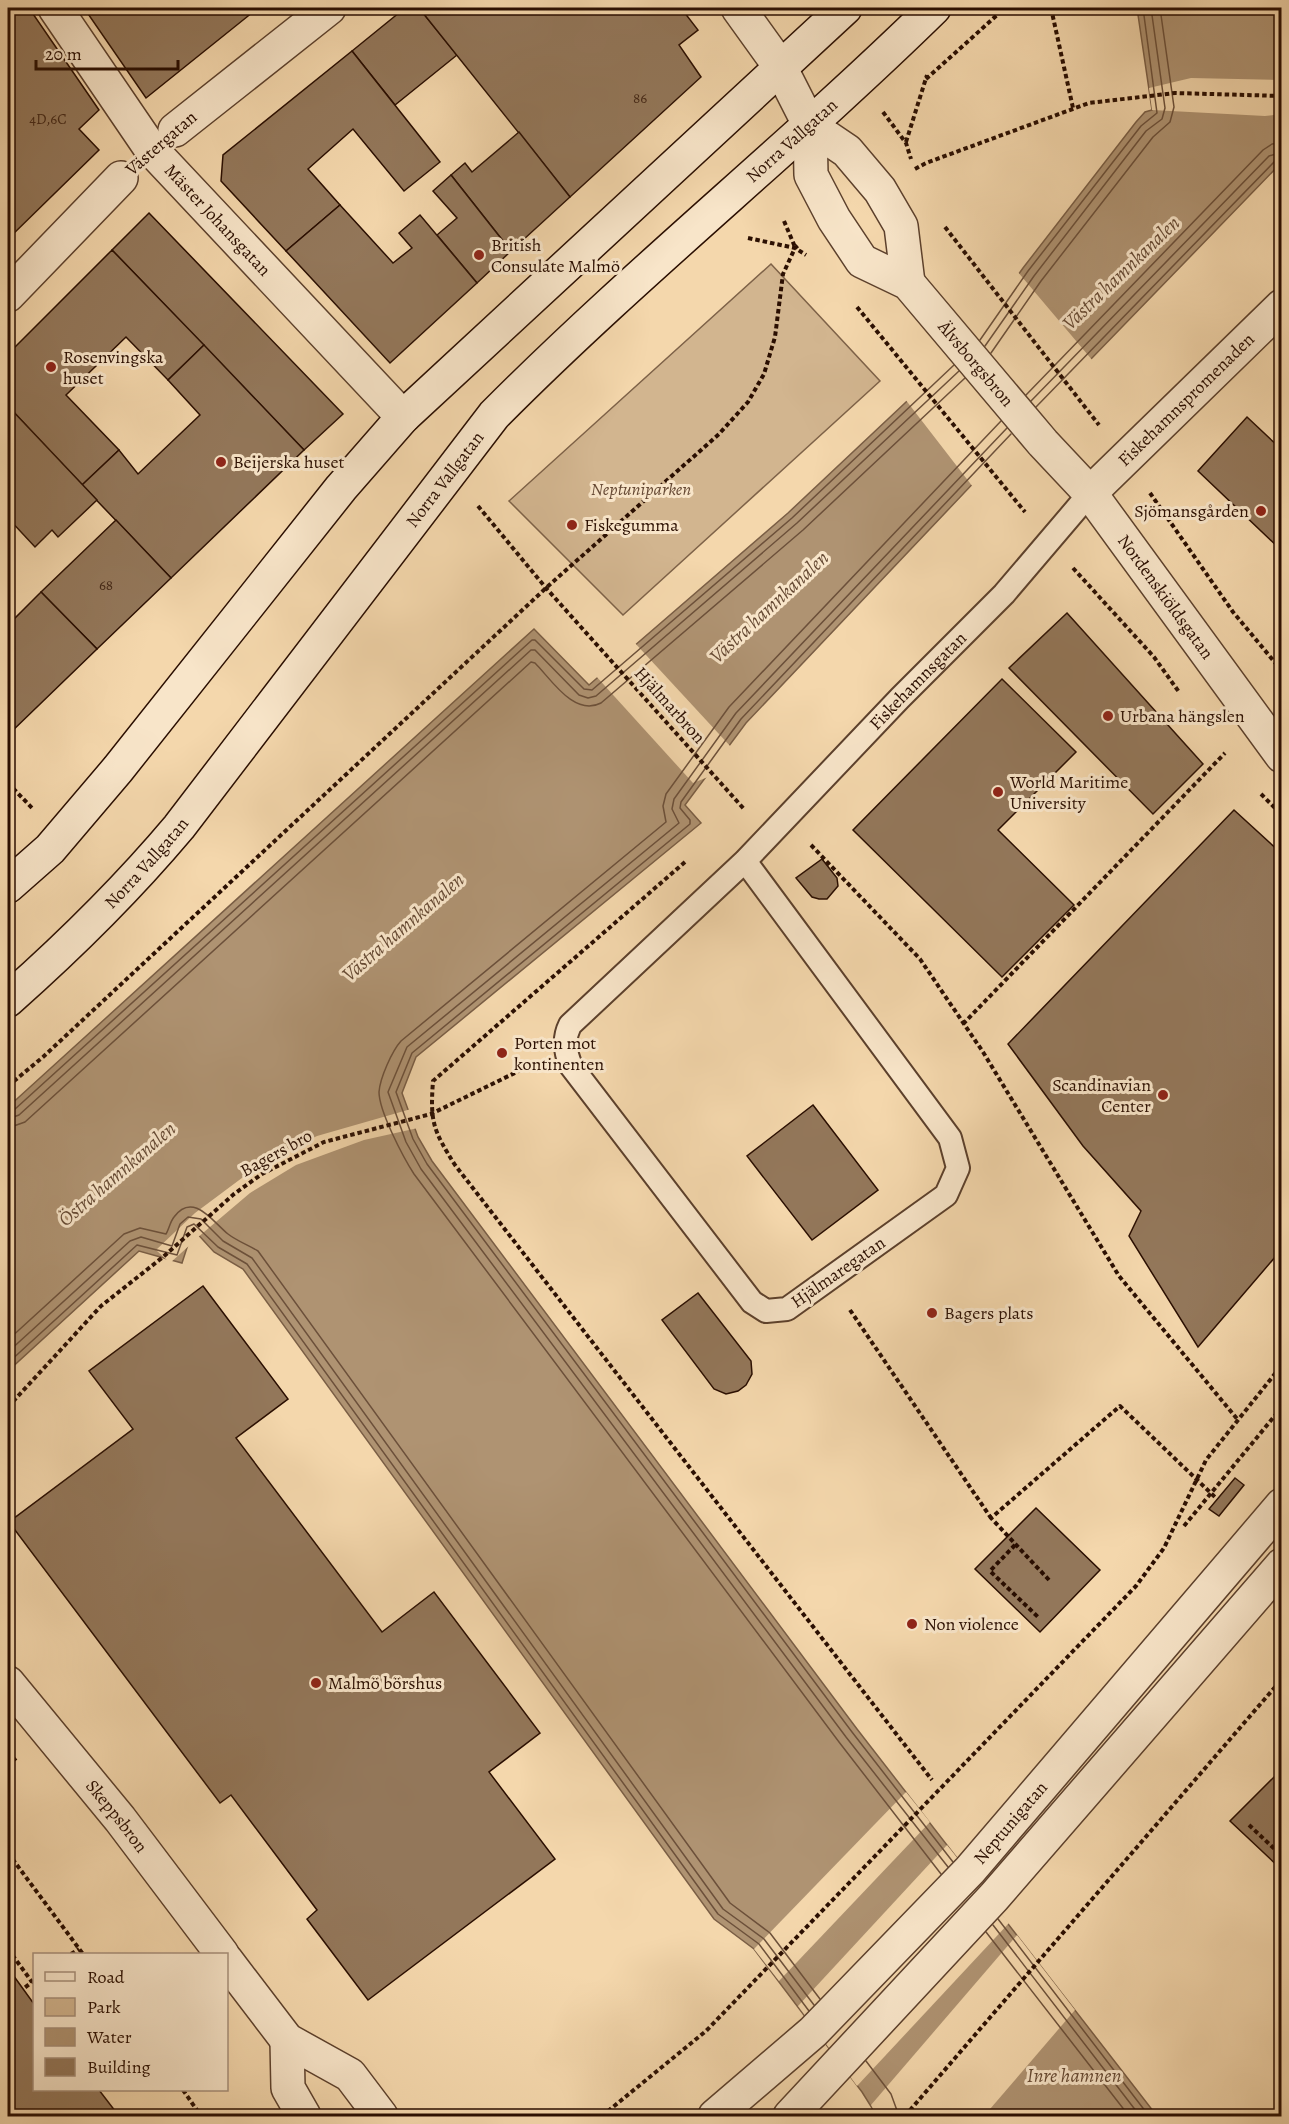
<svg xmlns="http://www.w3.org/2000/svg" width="1289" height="2124" viewBox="0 0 1289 2124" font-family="Alegreya,serif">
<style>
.green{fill:#d2b58f;stroke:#7e6248;stroke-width:1.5}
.water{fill:#af9372;stroke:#7a5e45;stroke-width:1.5}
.pier{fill:#f4d7ac}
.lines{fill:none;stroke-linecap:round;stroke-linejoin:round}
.shore{stroke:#6c503a;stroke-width:1.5}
.building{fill:#93775a;stroke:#2a0e01;stroke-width:1.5}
.service-casing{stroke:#5c402c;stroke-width:26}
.pedestrian-casing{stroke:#5c402c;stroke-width:36}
.minor-casing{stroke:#5c402c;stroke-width:36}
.tertiary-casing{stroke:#5c402c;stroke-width:36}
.secondary-casing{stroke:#2a0e01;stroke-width:36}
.path{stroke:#2a0e01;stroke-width:4;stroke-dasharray:4.5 3;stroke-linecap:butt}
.service{stroke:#f8e5c9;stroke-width:22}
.pedestrian{stroke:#f8e5c9;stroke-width:33}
.minor{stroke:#f8e5c9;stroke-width:33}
.tertiary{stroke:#f8e5c9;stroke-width:33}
.secondary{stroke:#f8e5c9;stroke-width:33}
.poi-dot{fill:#8f2418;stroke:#f8e5c9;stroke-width:2}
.labels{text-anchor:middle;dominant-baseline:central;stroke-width:6;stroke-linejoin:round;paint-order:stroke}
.number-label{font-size:15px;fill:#442817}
.street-label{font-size:18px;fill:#2a0e01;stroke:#f8e5c9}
.poi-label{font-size:18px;fill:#2a0e01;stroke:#f8e5c9;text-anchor:start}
.park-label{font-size:18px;font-style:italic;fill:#654833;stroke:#f8e5c9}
.water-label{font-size:20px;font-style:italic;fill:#664a34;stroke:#f8e5c9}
</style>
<rect width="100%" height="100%" fill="#f4d7ac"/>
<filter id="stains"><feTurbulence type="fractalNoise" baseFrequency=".00333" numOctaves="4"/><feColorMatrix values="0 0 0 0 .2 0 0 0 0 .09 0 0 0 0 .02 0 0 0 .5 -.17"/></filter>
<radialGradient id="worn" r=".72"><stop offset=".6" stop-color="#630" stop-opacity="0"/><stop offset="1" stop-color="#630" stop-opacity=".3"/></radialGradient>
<!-- green -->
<path class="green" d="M 771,264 L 880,381 L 623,615 L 509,501 Z"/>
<!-- water -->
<path class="water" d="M 1137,8 L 1281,8 L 1281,163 L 1091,359 L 746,723 L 685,805 L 701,823 L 416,1057 L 402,1093 L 418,1137 L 432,1161 L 857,1729 L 1157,2116 L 877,2116 L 862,2092 L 754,1949 L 714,1919 L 243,1269 L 214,1252 L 193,1229 L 182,1263 L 139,1251 L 8,1371 L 8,1107 L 534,629 L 589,685 L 788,513 L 972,340 L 1023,268 L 1136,122 L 1145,112 L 1152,110 Z"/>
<!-- pier -->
<g class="pier">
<path d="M 1191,78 L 1281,80 L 1281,114 L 1265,116 L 1152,110 L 1149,88 Z"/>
<path d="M 1017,271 L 1093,361 L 973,487 L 905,399 L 970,338 Z"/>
<path d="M 634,642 L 731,747 L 708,777 L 693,783 L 595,675 Z"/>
<path d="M 411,1109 L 418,1128 L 364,1140 L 296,1165 L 250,1193 L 197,1238 L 194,1234 L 191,1244 L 170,1263 L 156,1250 L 195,1213 L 262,1163 L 317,1136 Z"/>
<path d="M 906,1792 L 930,1822 L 779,1981 L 754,1949 Z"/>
<path d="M 947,1845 L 1009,1923 L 857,2086 L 798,2006 Z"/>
<path d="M 1017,1935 L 1075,2010 L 984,2116 L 877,2116 L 871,2105 Z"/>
</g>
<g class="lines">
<!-- shore -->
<g class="shore">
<path d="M 980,340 L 1028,271 L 1141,126 L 1157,113 L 1143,8"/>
<path d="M 985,346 L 1034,276 L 1146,131 L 1162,119 L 1165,108 L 1151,8"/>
<path d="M 991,353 L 1041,281 L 1153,137 L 1170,122 L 1174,107 L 1160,8"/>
<path d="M 1026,395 L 1263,150 L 1272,144 L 1282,143"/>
<path d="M 1031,401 L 1269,156 L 1282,152"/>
<path d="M 1036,407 L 1275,161 L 1282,159"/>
<path d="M 8,1111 L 14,1110 L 532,640 L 535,640 L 584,689 L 592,690 L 792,518 L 954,365"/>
<path d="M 8,1119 L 19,1115 L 531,650 L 535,650 L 579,695 L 588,698 L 596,696 L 797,523 L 959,371"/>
<path d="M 8,1128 L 25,1122 L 531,662 L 535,663 C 551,679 574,717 601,703 L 803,530 L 965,378"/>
<path d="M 8,1340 L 124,1234 L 140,1228 L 166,1234 C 169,1229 170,1222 174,1217 C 193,1191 213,1222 228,1234 C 237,1241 248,1245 258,1251 L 730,1903 L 770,1933 L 820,1999"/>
<path d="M 8,1352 L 130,1241 L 141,1237 L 172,1246 L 180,1224 L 188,1217 L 201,1219 L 223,1241 L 252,1258 L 723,1909 L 764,1939 L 814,2005"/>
<path d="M 8,1363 L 137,1245 L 177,1255 L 187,1227 L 194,1224 L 218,1247 L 247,1264 L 718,1914 L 759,1944 L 809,2011"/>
<path d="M 953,1862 L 852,1732 L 427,1164 L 413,1139 L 396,1092 L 412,1053 L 690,824 L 690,820 L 680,808 L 681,802 L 741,719 L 1011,434"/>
<path d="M 948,1867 L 846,1737 L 421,1169 L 406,1142 L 388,1092 L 407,1047 L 679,823 L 672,809 L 674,799 L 736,713 L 1007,428"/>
<path d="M 941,1874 L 839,1742 L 414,1174 C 403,1157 379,1111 379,1092 C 380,1078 392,1051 401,1041 L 666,822 L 663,806 L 666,794 L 729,707 L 1001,421"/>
<path d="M 998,1919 L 1149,2116"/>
<path d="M 993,1925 L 1140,2116"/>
<path d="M 986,1932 L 1129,2116"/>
<path d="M 866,2061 L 891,2094 L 899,2116"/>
</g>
</g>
<!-- building -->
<g class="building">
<path d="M 8,8 L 29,8 L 99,110 L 79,129 L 99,150 L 8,239 Z"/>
<path d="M 84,8 L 258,8 L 146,98 Z"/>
<path d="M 405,8 L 419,8 L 457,55 L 395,105 L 352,51 Z"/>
<path d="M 419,8 L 681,8 L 698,30 L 679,45 L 701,77 L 570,197 Z"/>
<path d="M 352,51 L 440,162 L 404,191 L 353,129 L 308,169 L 340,205 L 286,251 L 221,181 L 223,155 Z"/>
<path d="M 519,132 L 570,197 L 511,251 L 451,175 L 465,163 L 472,172 Z"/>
<path d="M 451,175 L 511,251 L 477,283 L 437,235 L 457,218 L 433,191 Z"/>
<path d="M 340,205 L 393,263 L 412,248 L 399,233 L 420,215 L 477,283 L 390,363 L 286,251 Z"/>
<path d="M 149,213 L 343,414 L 304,450 L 112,250 Z"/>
<path d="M 112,250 L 204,345 L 168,380 L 126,337 L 66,395 L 119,450 L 82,485 L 8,406 L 8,354 Z"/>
<path d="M 204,345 L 304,450 L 171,578 L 82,485 L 119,450 L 138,474 L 200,415 L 168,380 Z"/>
<path d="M 8,406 L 97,500 L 58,537 L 52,530 L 35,547 L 8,518 Z"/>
<path d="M 1247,417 L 1282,450 L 1282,551 L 1198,471 Z"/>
<path d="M 116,520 L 171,578 L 97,649 L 41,592 Z"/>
<path d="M 41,592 L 97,649 L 8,735 L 8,611 L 14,619 Z"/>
<path d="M 1067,613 L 1203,764 L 1153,814 L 1009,668 Z"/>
<path d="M 1002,679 L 1076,752 L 998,830 L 1074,905 L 1002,977 L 853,830 Z"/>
<path d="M 1234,810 L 1282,854 L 1282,1249 L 1198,1347 L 1129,1236 L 1141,1211 L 1083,1146 L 1008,1044 Z"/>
<path d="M 822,859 L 837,878 L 838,886 L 827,899 L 819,899 L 812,897 L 796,878 Z"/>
<path d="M 813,1105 L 878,1190 L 812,1240 L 747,1156 Z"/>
<path d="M 203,1286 L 288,1399 L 236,1438 L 382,1632 L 434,1592 L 540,1733 L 489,1772 L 555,1859 L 368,2000 L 307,1919 L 317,1910 L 231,1795 L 220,1803 L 9,1522 L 133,1429 L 89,1371 Z"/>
<path d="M 698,1293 L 751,1361 L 752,1374 L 746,1385 L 738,1391 L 726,1394 L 714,1389 L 662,1320 Z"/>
<path d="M 1235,1478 L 1244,1485 L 1219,1516 L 1209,1509 Z"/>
<path d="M 1036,1508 L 1100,1570 L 1040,1632 L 975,1569 Z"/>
<path d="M 1282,1769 L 1282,1870 L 1230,1821 Z"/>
<path d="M 8,1968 L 34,2004 L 34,2090 L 99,2090 L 119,2116 L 8,2116 Z"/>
</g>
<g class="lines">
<defs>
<g id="service">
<path id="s1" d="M 745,861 L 950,1138 L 958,1168 L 946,1195 L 787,1309 L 766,1311 L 752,1302 L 571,1066 C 565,1052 563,1039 570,1025 L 745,861 L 900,698 L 1004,594 L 1090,493"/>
</g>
<g id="pedestrian">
<path id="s2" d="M 55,8 L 151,149 L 403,417"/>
<path id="s3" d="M 1090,493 L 1282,306"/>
</g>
<g id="minor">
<path d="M 738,8 L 779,65"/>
<path d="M 175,130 L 329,8"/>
<path d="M 8,295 L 121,178"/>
</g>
<g id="tertiary">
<path id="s4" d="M 779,65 L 810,126 L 811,175 L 834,219 L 862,261 L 908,283 L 1043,443 L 1090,493 L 1282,756"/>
<path d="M 810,126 L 847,151 L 880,190 L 901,226 L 908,283"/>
<path id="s5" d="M 8,1683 L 120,1819 L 222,1954"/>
<path d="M 226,1960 L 287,2040 L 350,2075 L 381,2116"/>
<path d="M 287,2040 L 288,2088 L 304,2116"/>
<path id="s6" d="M 715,2116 L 813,2032 L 970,1870 L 1282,1505"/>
<path d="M 790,2116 L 994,1897 L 1282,1565"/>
</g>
<g id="secondary">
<path d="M 8,886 L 50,849 L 118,769 L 341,488 L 403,417 L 845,8"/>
<path id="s7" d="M 8,1000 C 69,946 126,890 179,827 L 494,415 C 635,273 791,148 934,8"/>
</g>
</defs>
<!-- service casing -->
<use href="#service" class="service-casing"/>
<!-- pedestrian casing -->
<use href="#pedestrian" class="pedestrian-casing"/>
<!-- minor casing -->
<use href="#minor" class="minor-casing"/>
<!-- tertiary casing -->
<use href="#tertiary" class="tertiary-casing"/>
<!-- secondary casing -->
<use href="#secondary" class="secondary-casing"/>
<!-- path -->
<g class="path">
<path d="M 1051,8 L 1073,108"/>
<path d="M 926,79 L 1005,8"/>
<path d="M 883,112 L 906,143 L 911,159"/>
<path d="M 906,142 L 927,75"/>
<path d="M 915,169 L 926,163 L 1089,103 L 1175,93 L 1282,96"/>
<path d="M 784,221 L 795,247"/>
<path d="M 945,227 L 1099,425"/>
<path d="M 748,238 L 795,248 L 806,255"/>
<path d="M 857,307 L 1025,512"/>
<path d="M 1150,493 L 1233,612 L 1282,671"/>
<path d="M 478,506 L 546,588 L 744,809"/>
<path d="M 1073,568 L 1154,657 L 1179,692"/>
<path d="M 8,783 L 32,808"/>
<path d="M 1261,794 L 1282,815"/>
<path d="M 811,845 L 920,959 L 983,1052 L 1119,1276 L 1238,1420"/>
<path d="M 685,862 L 433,1081 C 430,1122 433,1130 455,1165 L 932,1780"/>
<path d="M 963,1024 L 1225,753"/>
<path d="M 8,1086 L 43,1057 L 546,588 L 719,434 L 748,402 L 764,374 L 775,337 L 783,274 L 795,248 L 800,244"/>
<path d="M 850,1310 L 991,1518"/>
<path d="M 8,1407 L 101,1306 L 163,1257 L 234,1194 L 262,1174 L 324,1142 L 431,1114 L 533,1064"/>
<path d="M 1184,1526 L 1282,1407"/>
<path d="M 1015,1545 L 990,1571 L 1038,1617"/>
<path d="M 1049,1580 L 991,1518 L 1120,1406 L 1216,1498"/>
<path d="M 8,1765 L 16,1758"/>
<path d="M 1249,1825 L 1282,1856"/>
<path d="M 8,1853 L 83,1954"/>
<path d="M 8,1949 L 32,1982 L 23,1989"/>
<path d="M 71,1954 L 79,1949"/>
<path d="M 183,2090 L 201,2116"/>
<path d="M 602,2116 L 706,2031 L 1136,1586 L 1164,1548 L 1206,1460 L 1282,1365"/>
<path d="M 905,2116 L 1282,1679"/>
</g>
<!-- service -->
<use href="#service" class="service"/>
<!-- pedestrian -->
<use href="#pedestrian" class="pedestrian"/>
<!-- minor -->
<use href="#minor" class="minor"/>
<!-- tertiary -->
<use href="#tertiary" class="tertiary"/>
<!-- secondary -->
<use href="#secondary" class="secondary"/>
</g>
<!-- markers -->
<g class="poi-dot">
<circle cx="479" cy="255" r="6"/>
<circle cx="51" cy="367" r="6"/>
<circle cx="221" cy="462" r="6"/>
<circle cx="1261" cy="511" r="6"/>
<circle cx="572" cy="525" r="6"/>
<circle cx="1108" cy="716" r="6"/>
<circle cx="998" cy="792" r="6"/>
<circle cx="502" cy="1053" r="6"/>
<circle cx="1163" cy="1095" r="6"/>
<circle cx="932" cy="1313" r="6"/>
<circle cx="912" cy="1624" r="6"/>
<circle cx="316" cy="1683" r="6"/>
</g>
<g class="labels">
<!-- number labels -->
<g class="number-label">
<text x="640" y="98">86</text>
<text x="48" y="119">4D,6C</text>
<text x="106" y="585">68</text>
</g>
<!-- street labels -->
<g class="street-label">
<text stroke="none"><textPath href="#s7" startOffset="1167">Norra Vallgatan</textPath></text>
<text transform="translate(161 143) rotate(-41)">Västergatan</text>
<text stroke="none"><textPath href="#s2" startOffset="268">Mäster Johansgatan</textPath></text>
<text stroke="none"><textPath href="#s4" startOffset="374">Älvsborgsbron</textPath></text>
<text stroke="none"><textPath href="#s3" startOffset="134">Fiskehamnspromenaden</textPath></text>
<text stroke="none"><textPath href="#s7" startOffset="681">Norra Vallgatan</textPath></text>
<text stroke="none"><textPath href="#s4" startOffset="675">Nordenskiöldsgatan</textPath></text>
<text stroke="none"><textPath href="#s1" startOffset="1468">Fiskehamnsgatan</textPath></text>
<text transform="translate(670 705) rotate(48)">Hjälmarbron</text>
<text stroke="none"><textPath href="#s7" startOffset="195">Norra Vallgatan</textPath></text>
<text transform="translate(276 1153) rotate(-29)">Bagers bro</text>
<text transform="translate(838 1272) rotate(-35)">Hjälmaregatan</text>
<text stroke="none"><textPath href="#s5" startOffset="172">Skeppsbron</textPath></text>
<text stroke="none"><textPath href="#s6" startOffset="417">Neptunigatan</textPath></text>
</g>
<!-- poi labels -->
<g class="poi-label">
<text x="491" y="245">British<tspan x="491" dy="21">Consulate Malmö</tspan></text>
<text x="63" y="357">Rosenvingska<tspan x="63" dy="21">huset</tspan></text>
<text x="233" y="462">Beijerska huset</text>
<text x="1249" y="511" text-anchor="end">Sjömansgården</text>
<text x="584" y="525">Fiskegumma</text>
<text x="1120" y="716">Urbana hängslen</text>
<text x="1010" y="782">World Maritime<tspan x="1010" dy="21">University</tspan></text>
<text x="514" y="1043">Porten mot<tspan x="514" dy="21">kontinenten</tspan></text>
<text x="1151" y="1085" text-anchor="end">Scandinavian<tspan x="1151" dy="21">Center</tspan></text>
<text x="944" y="1313">Bagers plats</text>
<text x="924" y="1624">Non violence</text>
<text x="328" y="1683">Malmö börshus</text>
</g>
<!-- park labels -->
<g class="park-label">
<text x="641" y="489">Neptuniparken</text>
</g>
<!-- water labels -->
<g class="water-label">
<text transform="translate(1121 273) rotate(-44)">Västra hamnkanalen</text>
<text transform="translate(769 607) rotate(-43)">Västra hamnkanalen</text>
<text transform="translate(403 927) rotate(-41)">Västra hamnkanalen</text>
<text transform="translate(117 1174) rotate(-41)">Östra hamnkanalen</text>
<text x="1074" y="2075">Inre hamnen</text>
</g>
</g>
<!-- margin -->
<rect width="1289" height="2124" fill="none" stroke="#f4d7ac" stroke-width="30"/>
<rect x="9" y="9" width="1271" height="2106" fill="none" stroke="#2a0e01" stroke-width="3"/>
<rect x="15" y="15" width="1259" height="2094" fill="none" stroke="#2a0e01" stroke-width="1.5"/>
<!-- legend -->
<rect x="33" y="1953" width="195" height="138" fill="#f8e5c9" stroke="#a68f79" stroke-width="1.5"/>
<rect x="45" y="1972" width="30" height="9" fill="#f8e5c9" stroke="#a68f79" stroke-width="1.5"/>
<text x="87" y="1983" font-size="18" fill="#2a0e01">Road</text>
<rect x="45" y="1998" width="30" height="18" fill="#d2b58f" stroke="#a68f79" stroke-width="1.5"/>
<text x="87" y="2013" font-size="18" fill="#2a0e01">Park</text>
<rect x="45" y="2028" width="30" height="18" fill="#af9372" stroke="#a68f79" stroke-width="1.5"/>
<text x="87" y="2043" font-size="18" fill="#2a0e01">Water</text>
<rect x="45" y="2058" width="30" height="18" fill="#93775a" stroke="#a68f79" stroke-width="1.5"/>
<text x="87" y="2073" font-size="18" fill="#2a0e01">Building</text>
<!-- scale -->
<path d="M36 60v9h142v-9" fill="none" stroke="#2a0e01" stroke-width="3"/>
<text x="45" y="60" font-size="18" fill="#2a0e01" stroke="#f8e5c9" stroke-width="4.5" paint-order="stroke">20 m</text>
<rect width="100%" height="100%" filter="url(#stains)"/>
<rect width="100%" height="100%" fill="url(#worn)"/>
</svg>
